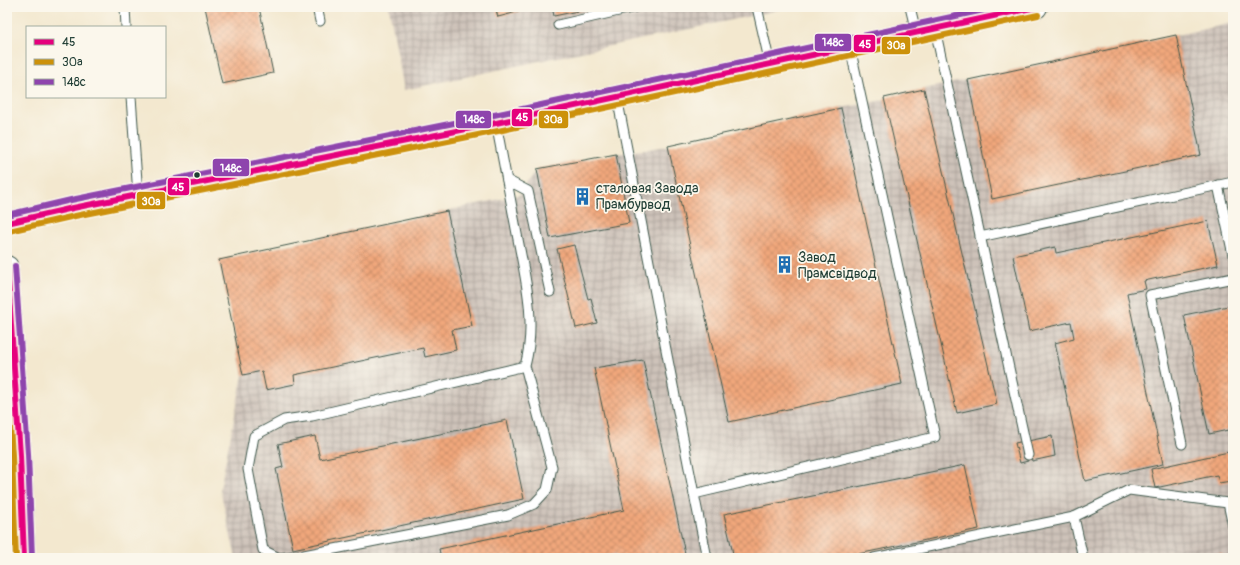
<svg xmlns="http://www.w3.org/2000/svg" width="1240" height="565" viewBox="0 0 1240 565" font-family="Pangolin,sans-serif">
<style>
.industrial{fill:url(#industrial-grid)}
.building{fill:url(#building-cross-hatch)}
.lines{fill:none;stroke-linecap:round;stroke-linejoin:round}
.service-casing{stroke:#3f574b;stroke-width:11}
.tertiary-casing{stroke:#3f574b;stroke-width:24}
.service{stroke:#fff;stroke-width:9}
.tertiary{stroke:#fff;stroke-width:22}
.bus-1-casing{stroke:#fbf7ec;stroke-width:9}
.bus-2-casing{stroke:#fbf7ec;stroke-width:9}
.bus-3-casing{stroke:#fbf7ec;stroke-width:9}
.bus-1{stroke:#e5007d;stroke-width:6}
.bus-2{stroke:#cc910a;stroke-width:6}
.bus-3{stroke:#8e44ad;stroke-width:6}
.bus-dot{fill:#1f3d34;stroke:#fbf7ec;stroke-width:1.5}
.labels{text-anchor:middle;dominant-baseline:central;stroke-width:3.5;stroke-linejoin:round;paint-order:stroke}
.poi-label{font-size:14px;fill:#1f3d34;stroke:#fbf7ec;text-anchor:start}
.line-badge{stroke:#fbf7ec;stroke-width:1.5}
.badge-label{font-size:11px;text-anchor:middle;font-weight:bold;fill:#fff}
</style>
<defs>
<pattern id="industrial-grid" width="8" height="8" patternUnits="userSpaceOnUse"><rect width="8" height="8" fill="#cec2b9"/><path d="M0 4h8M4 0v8" fill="none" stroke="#a79f97"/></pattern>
<pattern id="building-cross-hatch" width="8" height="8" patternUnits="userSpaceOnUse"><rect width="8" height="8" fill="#f1a77b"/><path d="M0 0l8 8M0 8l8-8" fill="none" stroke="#c38966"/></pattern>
</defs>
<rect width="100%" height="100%" fill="#fbf7ec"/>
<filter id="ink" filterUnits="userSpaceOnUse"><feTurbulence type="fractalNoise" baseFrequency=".025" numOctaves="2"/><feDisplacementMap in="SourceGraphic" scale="8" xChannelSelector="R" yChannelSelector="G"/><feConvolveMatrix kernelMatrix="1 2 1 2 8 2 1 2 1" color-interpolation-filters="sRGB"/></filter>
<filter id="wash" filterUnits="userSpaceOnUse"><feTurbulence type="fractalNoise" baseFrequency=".012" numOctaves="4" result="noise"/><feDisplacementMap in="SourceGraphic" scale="16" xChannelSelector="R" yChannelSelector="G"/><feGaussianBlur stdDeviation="0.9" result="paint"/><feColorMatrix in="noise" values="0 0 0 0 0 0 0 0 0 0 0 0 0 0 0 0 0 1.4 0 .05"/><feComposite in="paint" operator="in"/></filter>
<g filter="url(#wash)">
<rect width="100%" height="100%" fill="#f3e8cf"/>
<!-- industrial -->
<g class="industrial">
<path d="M 389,7 L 792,7 L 404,90 Z"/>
<path d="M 1233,23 L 1233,558 L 236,558 L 220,489 L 243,375 L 219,260 L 519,195 L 537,169 L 616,154 L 668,146 L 841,108 L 884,100 L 884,98 L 924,89 Z"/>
</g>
<g id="blocks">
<!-- building -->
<g class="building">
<path d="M 205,7 L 259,7 L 273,73 L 222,84 Z"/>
<path d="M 495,7 L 528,7 L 529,9 L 498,17 Z"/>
<path d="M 552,7 L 592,7 L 592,8 L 554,16 Z"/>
<path d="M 1176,35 L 1201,155 L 992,199 L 968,80 Z"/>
<path d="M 924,89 L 997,404 L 957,413 L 884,98 Z"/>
<path d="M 841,108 L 902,384 L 729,422 L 668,146 Z"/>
<path d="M 616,154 L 629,223 L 550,238 L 537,169 Z"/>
<path d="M 447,211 L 472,326 L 452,330 L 456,350 L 425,357 L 423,348 L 294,375 L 295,384 L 266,390 L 262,371 L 243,375 L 219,260 Z"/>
<path d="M 1208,221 L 1218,265 L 1144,281 L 1146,289 L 1127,293 L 1163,464 L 1085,481 L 1055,343 L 1074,338 L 1071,322 L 1029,331 L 1013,256 L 1055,247 L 1056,253 Z"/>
<path d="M 574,245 L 588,299 L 591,298 L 597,323 L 576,328 L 557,249 Z"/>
<path d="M 1233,305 L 1233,429 L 1209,434 L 1184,315 Z"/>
<path d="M 643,360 L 686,558 L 616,558 L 615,554 L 594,558 L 441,558 L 439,549 L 624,510 L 594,368 Z"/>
<path d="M 507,420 L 524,499 L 293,549 L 276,469 L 283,467 L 278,444 L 315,436 L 320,459 Z"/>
<path d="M 1052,436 L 1055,456 L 1032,461 L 1028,441 Z"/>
<path d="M 1024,441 L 1028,461 L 1020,463 L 1015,443 Z"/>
<path d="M 1233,451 L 1233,486 L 1231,481 L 1219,483 L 1217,475 L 1155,488 L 1151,469 Z"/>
<path d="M 965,465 L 979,529 L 839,558 L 734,558 L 724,514 Z"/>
<path d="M 1222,553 L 1223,558 L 1204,558 L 1204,557 Z"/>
</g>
</g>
</g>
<g filter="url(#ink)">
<use href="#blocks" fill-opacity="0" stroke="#3f574b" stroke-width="1"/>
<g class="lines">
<defs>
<g id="service">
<path d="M 125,7 L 126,27"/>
<path d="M 317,7 L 320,21"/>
<path d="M 757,7 L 770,64"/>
<path d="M 910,7 L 916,32"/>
<path d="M 558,25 L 636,7"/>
<path d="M 935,29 L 1028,455"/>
<path d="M 131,97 L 138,195"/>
<path d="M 617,97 L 694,494 L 935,437 L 850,47"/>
<path d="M 496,123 C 503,160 510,197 517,234 C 525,277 537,322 525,366 L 552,467 L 547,490 L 534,504 L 508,515 L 304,555 L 279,558 L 263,550 L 248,469 L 254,436 L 284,420 L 312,416 L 525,366"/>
<path d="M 507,180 L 528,191 L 550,292"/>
<path d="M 1218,185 L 1233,255"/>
<path d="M 980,237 L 1233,182"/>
<path d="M 1182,444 L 1150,295 L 1233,278"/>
<path d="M 694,494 L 707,558"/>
<path d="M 1074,517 L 1129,490 L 1228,503 L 1233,526"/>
<path d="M 7,558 L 24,557"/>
<path d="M 874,558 L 1074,517 L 1083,558"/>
</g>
<g id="tertiary">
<path d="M 7,223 L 73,208 L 496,123 L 1036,7"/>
<path d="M 7,267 L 20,455 L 24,558"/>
</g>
</defs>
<!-- service casing -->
<use href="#service" class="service-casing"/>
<!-- tertiary casing -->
<use href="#tertiary" class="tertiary-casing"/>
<!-- service -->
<use href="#service" class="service"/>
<!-- tertiary -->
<use href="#tertiary" class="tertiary"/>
<defs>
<g id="bus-1">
<path d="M 7,223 L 73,208 L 496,123 L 1036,7"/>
<path d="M 7,267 L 20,455 L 24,558"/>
</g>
<g id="bus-2">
<path d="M 9,231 L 75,216 L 498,131 L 1038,15"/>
<path d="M 7,383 L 12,455 L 16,558"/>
</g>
<g id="bus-3">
<path d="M 7,215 L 71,200 L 494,115 L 998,7"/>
<path d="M 15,266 L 28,454 L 32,558"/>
</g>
</defs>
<!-- bus-1 casing -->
<use href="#bus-1" class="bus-1-casing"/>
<!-- bus-2 casing -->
<use href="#bus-2" class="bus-2-casing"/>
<!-- bus-3 casing -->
<use href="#bus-3" class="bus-3-casing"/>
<!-- bus-1 -->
<use href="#bus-1" class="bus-1"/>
<!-- bus-2 -->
<use href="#bus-2" class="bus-2"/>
<!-- bus-3 -->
<use href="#bus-3" class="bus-3"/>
</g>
</g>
<!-- icons -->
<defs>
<symbol id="building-bare" viewBox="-9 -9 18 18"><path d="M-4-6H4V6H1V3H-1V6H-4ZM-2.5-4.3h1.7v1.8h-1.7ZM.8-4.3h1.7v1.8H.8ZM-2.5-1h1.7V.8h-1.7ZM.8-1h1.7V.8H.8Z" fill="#1f6fb2" stroke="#fbf7ec" stroke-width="2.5" paint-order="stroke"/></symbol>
</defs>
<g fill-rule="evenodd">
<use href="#building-bare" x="570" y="184" width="25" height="25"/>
<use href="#building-bare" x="772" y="252" width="25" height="25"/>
</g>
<!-- markers -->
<circle class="bus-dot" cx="197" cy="175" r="3.5"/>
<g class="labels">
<!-- poi labels -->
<g class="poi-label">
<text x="596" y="188">сталовая Завода<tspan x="596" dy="16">Прамбурвод</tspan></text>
<text x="798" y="257">Завод<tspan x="798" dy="16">Прамсвідвод</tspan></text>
</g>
</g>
<g class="line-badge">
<rect x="814" y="33" width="38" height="19" rx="4" fill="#8e44ad"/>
<rect x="853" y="34" width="23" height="19" rx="4" fill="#e5007d"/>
<rect x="881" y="36" width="30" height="19" rx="4" fill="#cc910a"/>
<rect x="511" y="108" width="22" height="19" rx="4" fill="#e5007d"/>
<rect x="455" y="110" width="37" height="19" rx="4" fill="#8e44ad"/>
<rect x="538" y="110" width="31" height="19" rx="4" fill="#cc910a"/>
<rect x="212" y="158" width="38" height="19" rx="4" fill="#8e44ad"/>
<rect x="167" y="177" width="23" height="19" rx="4" fill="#e5007d"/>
<rect x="136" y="191" width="30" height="19" rx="4" fill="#cc910a"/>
</g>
<g class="badge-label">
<text x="833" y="46">148с</text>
<text x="865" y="48">45</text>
<text x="896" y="49">30а</text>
<text x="522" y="121">45</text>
<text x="474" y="123">148с</text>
<text x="553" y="123">30а</text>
<text x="231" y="172">148с</text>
<text x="178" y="191">45</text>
<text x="151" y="205">30а</text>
</g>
<!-- margin -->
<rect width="1240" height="565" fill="none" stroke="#fbf7ec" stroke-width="24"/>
<!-- legend -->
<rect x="26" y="26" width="140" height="72" fill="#fbf7ec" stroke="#a3ada2"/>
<rect x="34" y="39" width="20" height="6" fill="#e5007d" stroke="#a3ada2"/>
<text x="62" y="46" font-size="12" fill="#1f3d34">45</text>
<rect x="34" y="59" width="20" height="6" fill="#cc910a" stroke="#a3ada2"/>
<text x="62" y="66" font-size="12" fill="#1f3d34">30а</text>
<rect x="34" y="79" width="20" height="6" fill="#8e44ad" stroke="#a3ada2"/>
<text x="62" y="86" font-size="12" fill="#1f3d34">148с</text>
</svg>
